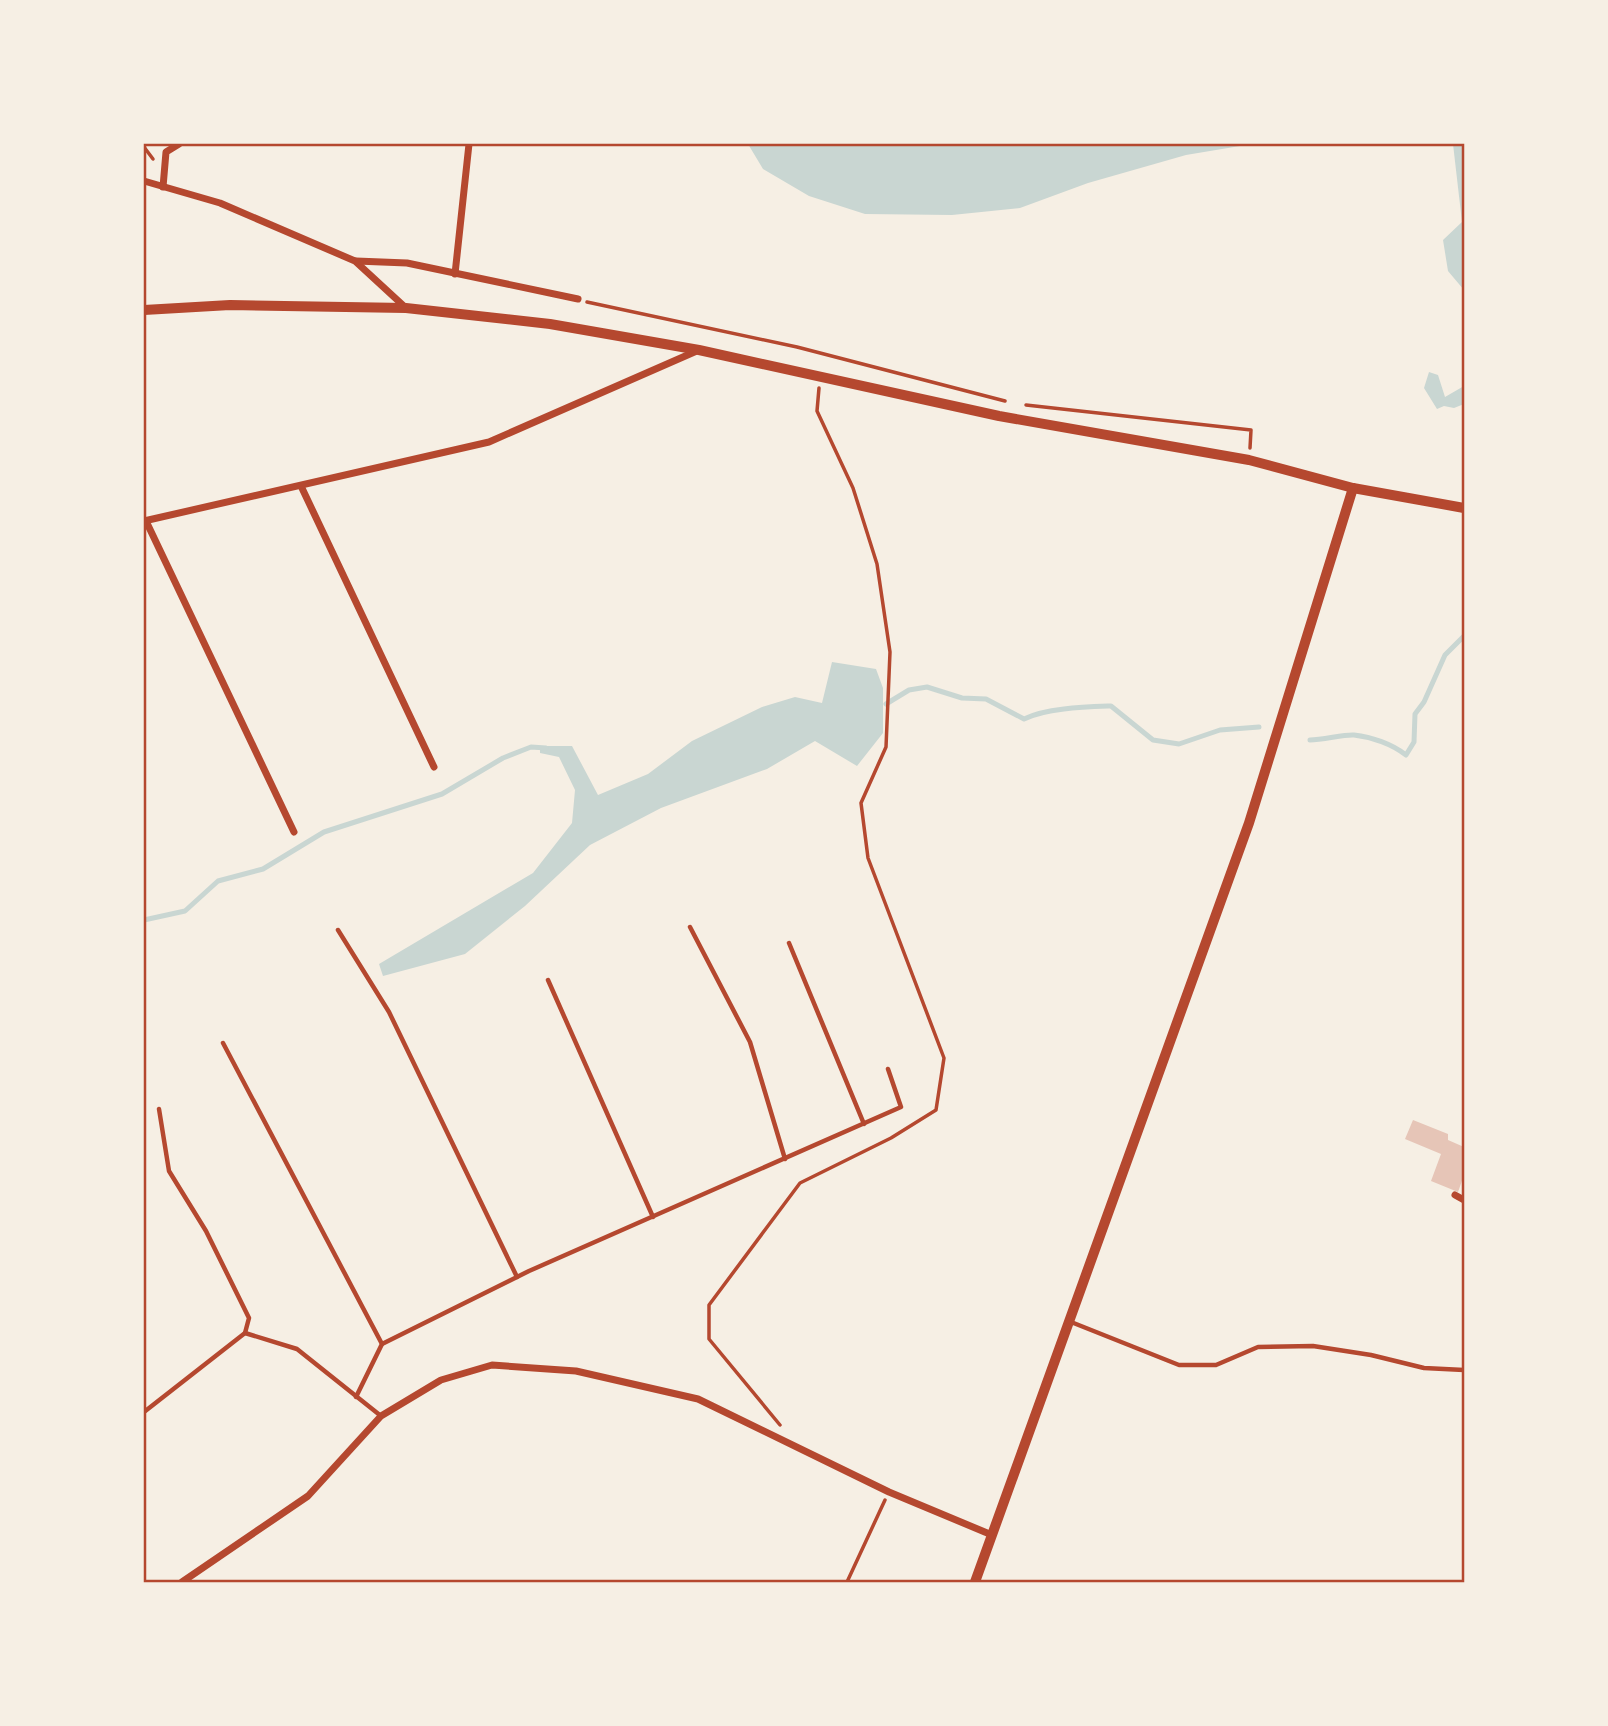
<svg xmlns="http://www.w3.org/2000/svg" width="1608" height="1726" viewBox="0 0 1608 1726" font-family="Barlow,sans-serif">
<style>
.water{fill:#c9d6d2}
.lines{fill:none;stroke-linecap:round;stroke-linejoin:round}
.stream{stroke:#c9d6d2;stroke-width:5}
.building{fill:#e6c5b7}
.path{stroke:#b5482f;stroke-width:3.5}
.service{stroke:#b5482f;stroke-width:4.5}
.minor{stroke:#b5482f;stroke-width:7}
.secondary{stroke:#b5482f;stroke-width:10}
.neatline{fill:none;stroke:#b5482f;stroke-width:2.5}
</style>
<rect width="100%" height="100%" fill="#f6efe4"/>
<!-- water -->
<g class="water">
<path d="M 748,144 L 1252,144 L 1186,155 L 1088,183 L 1020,208 L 952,215 L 865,214 L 809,196 L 763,169 Z"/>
<path d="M 1453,144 L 1464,144 L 1464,290 L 1448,271 L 1443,240 L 1462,222 Z"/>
<path d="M 1429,372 L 1438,375 L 1445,397 L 1464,386 L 1464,404 L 1454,408 L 1444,406 L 1437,409 L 1424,388 Z"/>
<path d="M 832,662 L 876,669 L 883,688 L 883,733 L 857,766 L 815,741 L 767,769 L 661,808 L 590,845 L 525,906 L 465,954 L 383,976 L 379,964 L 533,873 L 572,823 L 575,790 L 559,757 L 540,753 L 540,746 L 572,746 L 598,795 L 648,774 L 692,741 L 762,707 L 795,697 L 822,703 Z"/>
</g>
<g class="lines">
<!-- stream -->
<g class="stream">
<path d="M 886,704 L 909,690 L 927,687 L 962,698 L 986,699 L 1024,719 C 1046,708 1084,707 1111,706 L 1153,740 L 1179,744 L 1220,730 L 1259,727"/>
<path d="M 1310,740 C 1323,740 1345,734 1354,735 C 1372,737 1392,744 1406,755 L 1414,742 L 1415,714 L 1424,702 L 1445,655 L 1464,636"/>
<path d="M 144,920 L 185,911 L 218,881 L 263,869 L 324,832 L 442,794 L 503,758 L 531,747 L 546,748"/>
</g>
</g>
<!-- building -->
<path class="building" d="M 1413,1120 L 1448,1134 L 1448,1140 L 1464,1147 L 1464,1175 L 1458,1192 L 1431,1181 L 1441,1154 L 1405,1139 Z"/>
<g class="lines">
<!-- path -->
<g class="path">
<path d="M 144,147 L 153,159"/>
<path d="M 587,302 L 797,347 L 1005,401"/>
<path d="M 1026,405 L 1251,430 L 1250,448"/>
<path d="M 780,1425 L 709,1339 L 709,1305 L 800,1183 L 891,1138 L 936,1110 L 944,1058 L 868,858 L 861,803 L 886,747 L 890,652 L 877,564 L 853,488 L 817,411 L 819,388"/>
<path d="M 847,1582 L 885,1500"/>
</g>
<!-- service -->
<g class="service">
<path d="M 690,927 L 750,1042 L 785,1159"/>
<path d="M 338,930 L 389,1012 L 517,1277"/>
<path d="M 789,943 L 864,1124"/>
<path d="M 548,980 L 653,1217"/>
<path d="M 223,1043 L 382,1344 L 356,1397"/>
<path d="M 159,1109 L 169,1171 L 206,1231 L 249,1318 L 245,1333"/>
<path d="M 1071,1322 L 1179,1365 L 1216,1365 L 1258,1347 L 1313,1346 L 1371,1355 L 1424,1368 L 1464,1370"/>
<path d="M 382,1344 L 529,1271 L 901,1107 L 888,1069"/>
<path d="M 144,1412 L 245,1333 L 297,1349 L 381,1416"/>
</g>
<!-- minor -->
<g class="minor">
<path d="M 144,181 L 220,203 L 355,261 L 406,308"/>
<path d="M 163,187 L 166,152 L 179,144"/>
<path d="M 356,261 L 407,263 L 578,299"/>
<path d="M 455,274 L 469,144"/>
<path d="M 301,486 L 434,767"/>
<path d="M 144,521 L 489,442 L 699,350"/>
<path d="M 146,521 L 294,832"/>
<path d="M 1455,1195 L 1464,1200"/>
<path d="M 182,1582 L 308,1496 L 381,1416 L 441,1380 L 492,1365 L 576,1371 L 698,1399 L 889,1492 L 992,1535"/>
</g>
<!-- secondary -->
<g class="secondary">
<path d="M 144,310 L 230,305 L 406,308 L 550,324 L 699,350 L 999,416 L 1249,460 L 1353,488 L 1464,508"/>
<path d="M 975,1582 L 1249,823 L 1353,488"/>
</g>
</g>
<!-- border -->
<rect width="1608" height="1726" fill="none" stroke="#f6efe4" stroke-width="290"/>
<rect x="145" y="145" width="1318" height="1436" class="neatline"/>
</svg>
